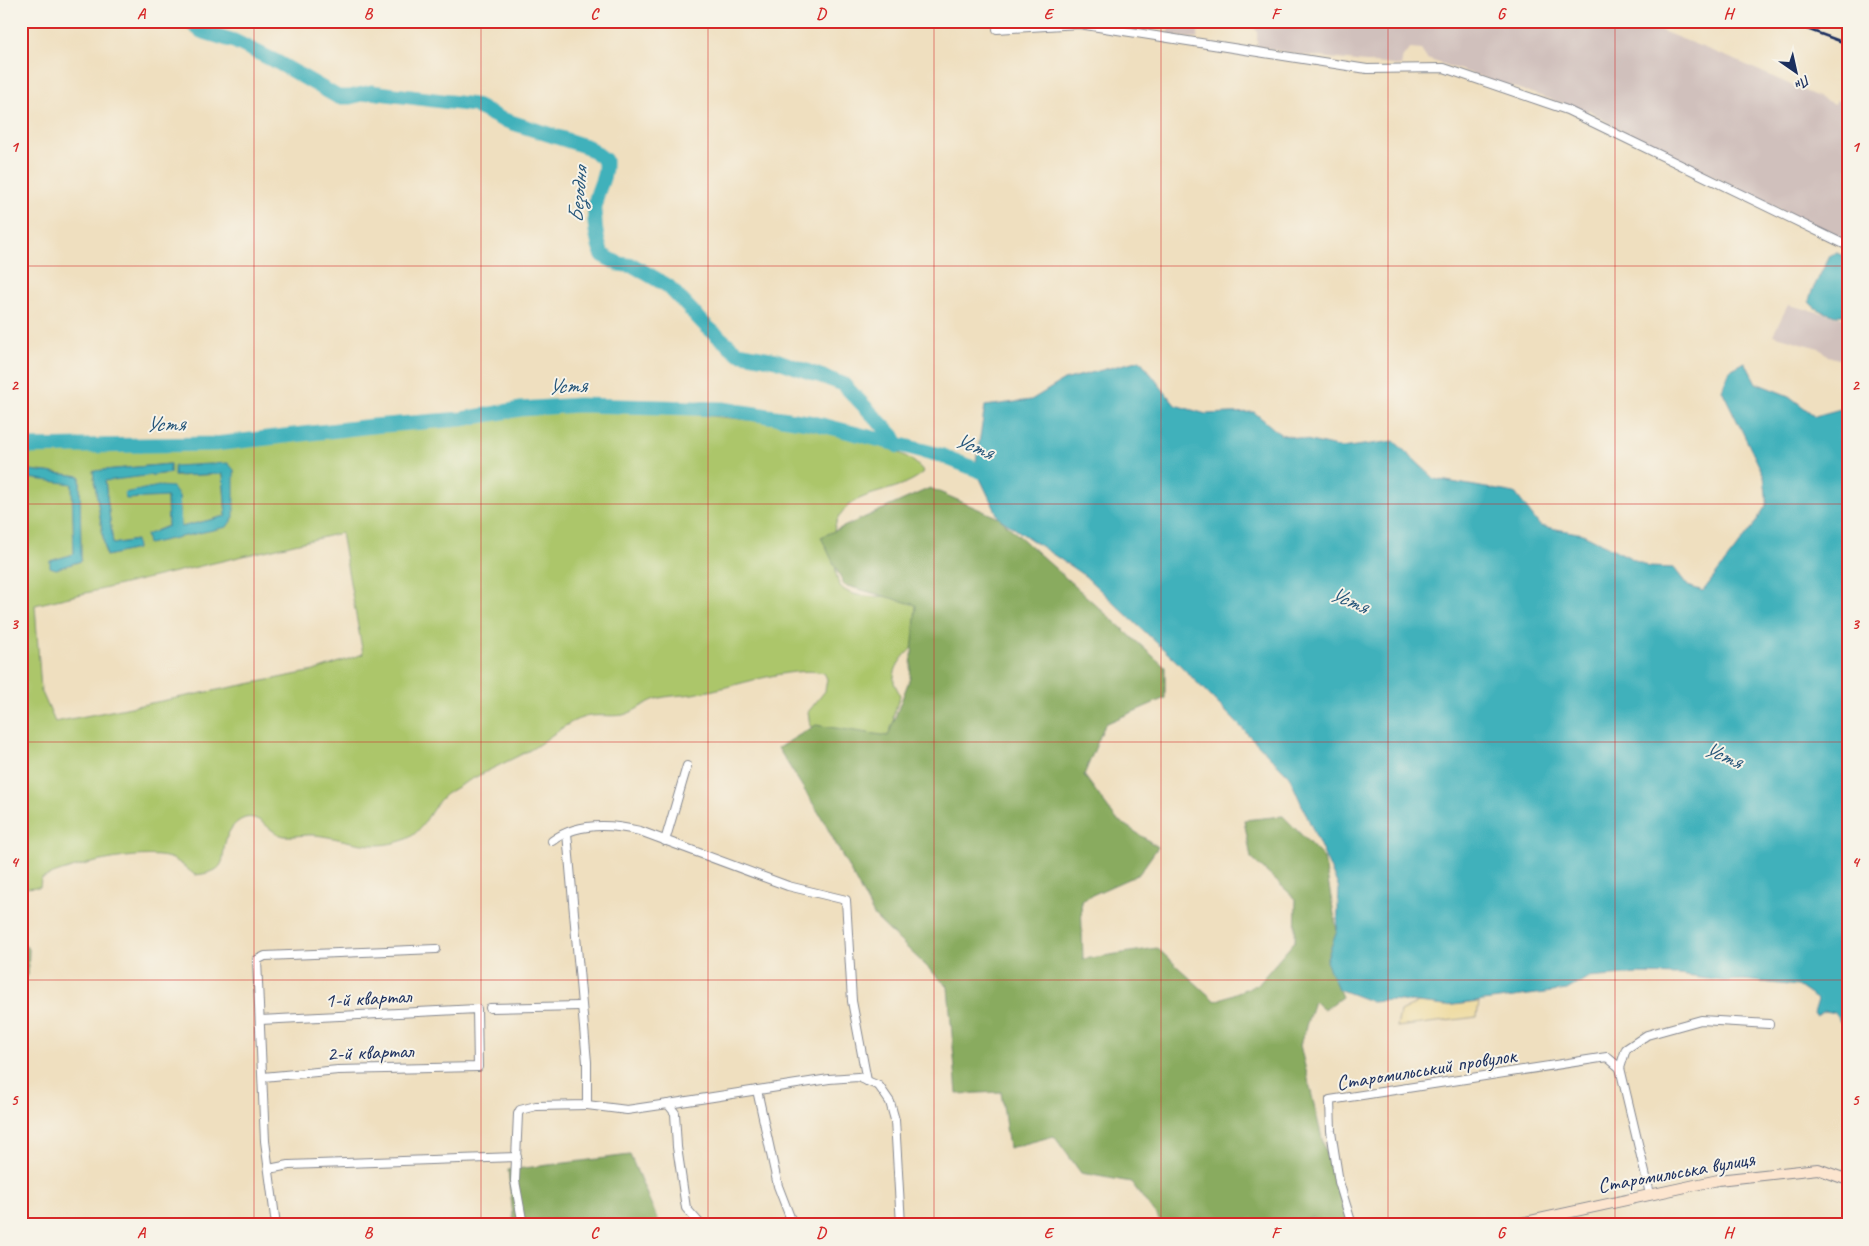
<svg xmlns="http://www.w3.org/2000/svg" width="1869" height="1246" viewBox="0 0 1869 1246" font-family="Caveat,sans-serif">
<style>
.industrial{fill:#d0c0bc}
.green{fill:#acc66b;stroke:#647a64;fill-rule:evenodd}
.forest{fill:#89ab5f;stroke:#526d5e}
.sand{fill:#eeda9e;stroke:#84847e}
.water{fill:#41b1bb;stroke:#2e708c}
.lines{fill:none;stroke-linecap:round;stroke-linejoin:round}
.river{stroke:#41b1bb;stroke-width:15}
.street-casing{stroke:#85878e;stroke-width:10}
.secondary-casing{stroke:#85878e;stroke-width:12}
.street{stroke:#fff;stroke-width:8}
.secondary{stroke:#fce5cf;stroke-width:10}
.rail{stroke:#1b2f5e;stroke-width:2.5}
.grid{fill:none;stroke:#d62828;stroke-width:1;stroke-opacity:0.55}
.labels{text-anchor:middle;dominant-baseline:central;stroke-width:4;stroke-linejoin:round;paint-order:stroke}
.street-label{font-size:21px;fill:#1b2f5e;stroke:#f7f3e8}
.water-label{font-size:22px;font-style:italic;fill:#26567a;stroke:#f7f3e8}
.neatline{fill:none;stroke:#d62828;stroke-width:2}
.grid-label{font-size:16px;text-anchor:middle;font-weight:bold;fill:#d62828}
</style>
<rect width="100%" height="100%" fill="#f7f3e8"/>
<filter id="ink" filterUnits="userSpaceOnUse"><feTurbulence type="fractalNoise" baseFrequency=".02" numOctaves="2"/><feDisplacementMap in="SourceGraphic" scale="10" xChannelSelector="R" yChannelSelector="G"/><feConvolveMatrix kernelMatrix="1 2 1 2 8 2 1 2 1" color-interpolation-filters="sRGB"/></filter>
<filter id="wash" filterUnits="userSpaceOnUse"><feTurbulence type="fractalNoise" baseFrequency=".0096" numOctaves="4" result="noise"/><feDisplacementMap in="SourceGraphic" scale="20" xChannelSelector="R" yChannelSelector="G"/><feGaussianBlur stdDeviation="1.12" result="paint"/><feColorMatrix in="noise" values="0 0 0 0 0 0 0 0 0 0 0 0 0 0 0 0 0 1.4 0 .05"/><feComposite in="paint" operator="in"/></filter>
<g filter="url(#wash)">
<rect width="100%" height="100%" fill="#efdfbf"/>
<!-- industrial -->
<g class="industrial">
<path d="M 1169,21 L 1633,21 L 1644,24 L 1735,60 L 1834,104 L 1837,100 L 1848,105 L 1848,243 L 1614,127 L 1589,110 L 1585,116 L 1565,104 L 1427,59 L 1421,50 L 1410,49 L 1403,56 L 1401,66 L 1302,55 L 1257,46 L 1257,31 L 1253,28 L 1235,25 L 1231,28 L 1200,23 L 1197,39 L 1168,35 Z"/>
<path d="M 1788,305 L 1848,319 L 1848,362 L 1828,356 L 1819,348 L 1773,335 Z"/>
</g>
<!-- green -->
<g class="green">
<path d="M 580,408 C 673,413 766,416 857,440 C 882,447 908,451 924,472 C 901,492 867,490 848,506 C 834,518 832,534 834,551 C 835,560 835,573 838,582 C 847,605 901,594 921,592 L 928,634 C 915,646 892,661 894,682 C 895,687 899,690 900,696 L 893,717 L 896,730 L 893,738 L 819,730 L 810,726 L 808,712 L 825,691 L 827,679 L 824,673 C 790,665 733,688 698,693 C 684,696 669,695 656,699 C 644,703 635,712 623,715 C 610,717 597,714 585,717 C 565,722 548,740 530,750 C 503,764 475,776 449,792 C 430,804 426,832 404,840 C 368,852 350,839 315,835 C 305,834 295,837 285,836 C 269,834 262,814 245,818 C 239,820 234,824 231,829 C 215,853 237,871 195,875 C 188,870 179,861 170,858 C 141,849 68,866 41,879 L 40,887 L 21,888 L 21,477 L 72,483 L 74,554 L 50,561 L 56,569 L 81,561 L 80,476 L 21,469 L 21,450 L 63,451 L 260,444 L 286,438 L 463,422 L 522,411 ZM 170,464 L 170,473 L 105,480 L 113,544 L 135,540 L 137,548 L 106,556 L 93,471 ZM 234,470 L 227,527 L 146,535 L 168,526 L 167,497 L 179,496 L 181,527 L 226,516 L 223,474 L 174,476 ZM 341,533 L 363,654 L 314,671 L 55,722 L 41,690 L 35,605 Z"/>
<path d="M 21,993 L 29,1054 L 21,1055 Z"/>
</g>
<!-- forest -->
<g class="forest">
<path d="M 930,488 L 999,518 L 1165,667 L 1165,698 L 1105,724 L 1084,775 L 1116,819 L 1158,847 L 1139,874 L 1081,900 L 1083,959 L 1157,948 L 1215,1001 L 1258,984 L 1295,941 L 1296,899 L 1251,858 L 1244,820 L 1283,816 L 1324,858 L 1337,931 L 1326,961 L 1342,997 L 1324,1010 L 1314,1001 L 1300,1045 L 1324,1147 L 1349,1225 L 1322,1225 L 1312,1217 L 1294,1225 L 1163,1225 L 1131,1182 L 1081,1173 L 1054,1136 L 1009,1148 L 1001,1092 L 957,1094 L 948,987 L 875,917 L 822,818 L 778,748 L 816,725 L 888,736 L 910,678 L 916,605 L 844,585 L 821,537 Z"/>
<path d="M 21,942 L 29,949 L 28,975 L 21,986 Z"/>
<path d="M 630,1155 L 660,1225 L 514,1225 L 508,1170 Z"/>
</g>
<!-- sand -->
<path class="sand" d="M 1479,1002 L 1477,1017 L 1397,1027 L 1400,1012 L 1418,1003 L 1445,1006 Z"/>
<!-- water -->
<g class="water">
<path d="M 1837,253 L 1848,258 L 1848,313 C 1839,319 1813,311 1809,301 L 1811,293 L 1830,255 Z"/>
<path d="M 1140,360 L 1175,405 L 1206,414 L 1254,412 L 1280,434 L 1341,448 L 1394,441 L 1435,479 L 1515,493 L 1540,526 L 1583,534 L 1649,567 L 1674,568 L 1688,586 L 1703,591 L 1752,528 L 1767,504 L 1764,476 L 1722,390 L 1730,370 L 1745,362 L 1756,383 L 1789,396 L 1815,416 L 1848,407 L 1848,1033 L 1834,1013 L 1825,1011 L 1816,1016 L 1814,1013 L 1818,1000 L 1797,986 L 1744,980 L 1723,981 L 1679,975 L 1638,974 L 1587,978 L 1567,990 L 1445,1006 L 1393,1000 L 1370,1001 L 1338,989 L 1326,961 L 1337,931 L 1339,888 L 1289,776 L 1175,660 L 1085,576 L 999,518 L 975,468 L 985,406 L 1031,400 L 1064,380 Z"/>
<path d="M 228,463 L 234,470 L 234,517 L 227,527 L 148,544 L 146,535 L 168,526 L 167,497 L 126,499 L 124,493 L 159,486 L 172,487 L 179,496 L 181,527 L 226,516 L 223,474 L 174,476 L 174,466 Z"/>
<path d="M 170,464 L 170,473 L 105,481 L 113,544 L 136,540 L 137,549 L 106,556 L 93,471 Z"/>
<path d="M 21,469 L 80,476 L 81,561 L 56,569 L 50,567 L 50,561 L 74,554 L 72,484 L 21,477 Z"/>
</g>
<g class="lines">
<!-- river -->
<g class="river">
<path d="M 189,21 L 201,31 L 234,41 L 277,62 L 338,97 L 350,97 L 371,92 L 474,105 L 501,119 L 588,147 L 605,160 C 606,179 600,182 596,199 C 593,217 596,238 602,255 L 619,264 L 634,266 L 668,286 L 706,326 L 738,353 L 776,360 L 843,384 L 893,436 L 898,446"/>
<path d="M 21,447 L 215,444 L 373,426 L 462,419 L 521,409 L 578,405 L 659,407 L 723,409 L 814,423 L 940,455 L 993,476"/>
</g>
</g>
</g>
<g filter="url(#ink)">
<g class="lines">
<defs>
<g id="street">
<path d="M 997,29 L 1079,24 L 1367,69 L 1444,68 L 1567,110 L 1848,246"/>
<path d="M 552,841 C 577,822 611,824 640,831 L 788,886 L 846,900 L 852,1001 L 867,1081"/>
<path d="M 665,841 L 687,766"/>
<path d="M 490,1008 L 580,1006"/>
<path d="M 260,1020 L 477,1009 L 478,1067 L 338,1070 L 263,1077"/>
<path d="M 1620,1068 L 1626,1049 L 1647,1035 L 1701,1020 L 1769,1024"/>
<path d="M 757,1090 L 778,1186 L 793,1225"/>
<path d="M 668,1104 L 829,1079 L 858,1077 L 879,1086 L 890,1102 L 895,1120 L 901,1225"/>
<path d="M 587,1105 L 627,1110 L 668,1104 L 675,1113 L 677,1147 L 686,1208 L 701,1225"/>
<path d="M 269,1169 L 289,1165 L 517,1157"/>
<path d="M 276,1225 L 265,1141 L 257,960 L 265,956 L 436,949"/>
<path d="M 523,1225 L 515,1181 L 518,1114 L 520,1110 L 536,1106 L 587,1105 L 587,1062 L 567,833"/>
<path d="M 1352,1225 L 1339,1182 L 1331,1131 L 1330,1100 L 1607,1057 L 1620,1068 L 1650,1194"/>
</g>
<path id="secondary" d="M 1512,1225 L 1718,1180 L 1818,1169 L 1848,1180"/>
</defs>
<!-- street casing -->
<use href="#street" class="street-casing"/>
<!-- secondary casing -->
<use href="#secondary" class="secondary-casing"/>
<!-- street -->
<use href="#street" class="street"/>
<!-- secondary -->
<use href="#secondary" class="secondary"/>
<!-- rail -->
<path class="rail" d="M 1785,21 L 1848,44"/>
</g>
</g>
<!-- grid -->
<path class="grid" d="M 254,21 L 254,1225M 481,21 L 481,1225M 708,21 L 708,1225M 934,21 L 934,1225M 1161,21 L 1161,1225M 1388,21 L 1388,1225M 1615,21 L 1615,1225M 21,266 L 1848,266M 21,504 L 1848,504M 21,742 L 1848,742M 21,980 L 1848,980"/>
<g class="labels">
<!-- street labels -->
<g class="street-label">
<text transform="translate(368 998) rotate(-3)">1-й квартал</text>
<text transform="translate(370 1052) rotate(-2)">2-й квартал</text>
<text transform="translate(1426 1069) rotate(-9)">Старомильський провулок</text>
<text transform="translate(1676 1172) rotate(-10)">Старомильська вулиця</text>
</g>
<!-- water labels -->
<g class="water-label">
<text transform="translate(578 195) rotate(-85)">Безодня</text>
<text transform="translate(567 386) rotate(-3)">Устя</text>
<text transform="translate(165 424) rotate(-1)">Устя</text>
<text transform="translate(974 446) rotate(21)">Устя</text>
<text transform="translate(1349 600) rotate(22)">Устя</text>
<text transform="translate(1723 755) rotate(22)">Устя</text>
</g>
</g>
<!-- margin -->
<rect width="1869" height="1246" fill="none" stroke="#f7f3e8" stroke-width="55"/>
<!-- north arrow -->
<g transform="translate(1796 72) rotate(146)" stroke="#f7f3e8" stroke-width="4" paint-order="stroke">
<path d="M0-4L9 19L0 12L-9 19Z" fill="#1b2f5e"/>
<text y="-8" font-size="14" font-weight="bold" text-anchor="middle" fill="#1b2f5e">Пн</text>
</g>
<rect x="28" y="28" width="1814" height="1190" class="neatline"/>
<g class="grid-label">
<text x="141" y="19">A</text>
<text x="368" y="19">B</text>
<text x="594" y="19">C</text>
<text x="821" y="19">D</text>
<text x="1048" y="19">E</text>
<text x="1275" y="19">F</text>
<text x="1501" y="19">G</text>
<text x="1728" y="19">H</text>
<text x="14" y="152">1</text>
<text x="1855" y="152">1</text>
<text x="14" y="390">2</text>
<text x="1855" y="390">2</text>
<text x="14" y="629">3</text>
<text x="1855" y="629">3</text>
<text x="14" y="867">4</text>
<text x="1855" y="867">4</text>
<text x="14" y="1105">5</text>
<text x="1855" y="1105">5</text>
<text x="141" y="1238">A</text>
<text x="368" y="1238">B</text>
<text x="594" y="1238">C</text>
<text x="821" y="1238">D</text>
<text x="1048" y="1238">E</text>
<text x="1275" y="1238">F</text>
<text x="1501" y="1238">G</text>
<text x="1728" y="1238">H</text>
</g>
</svg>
